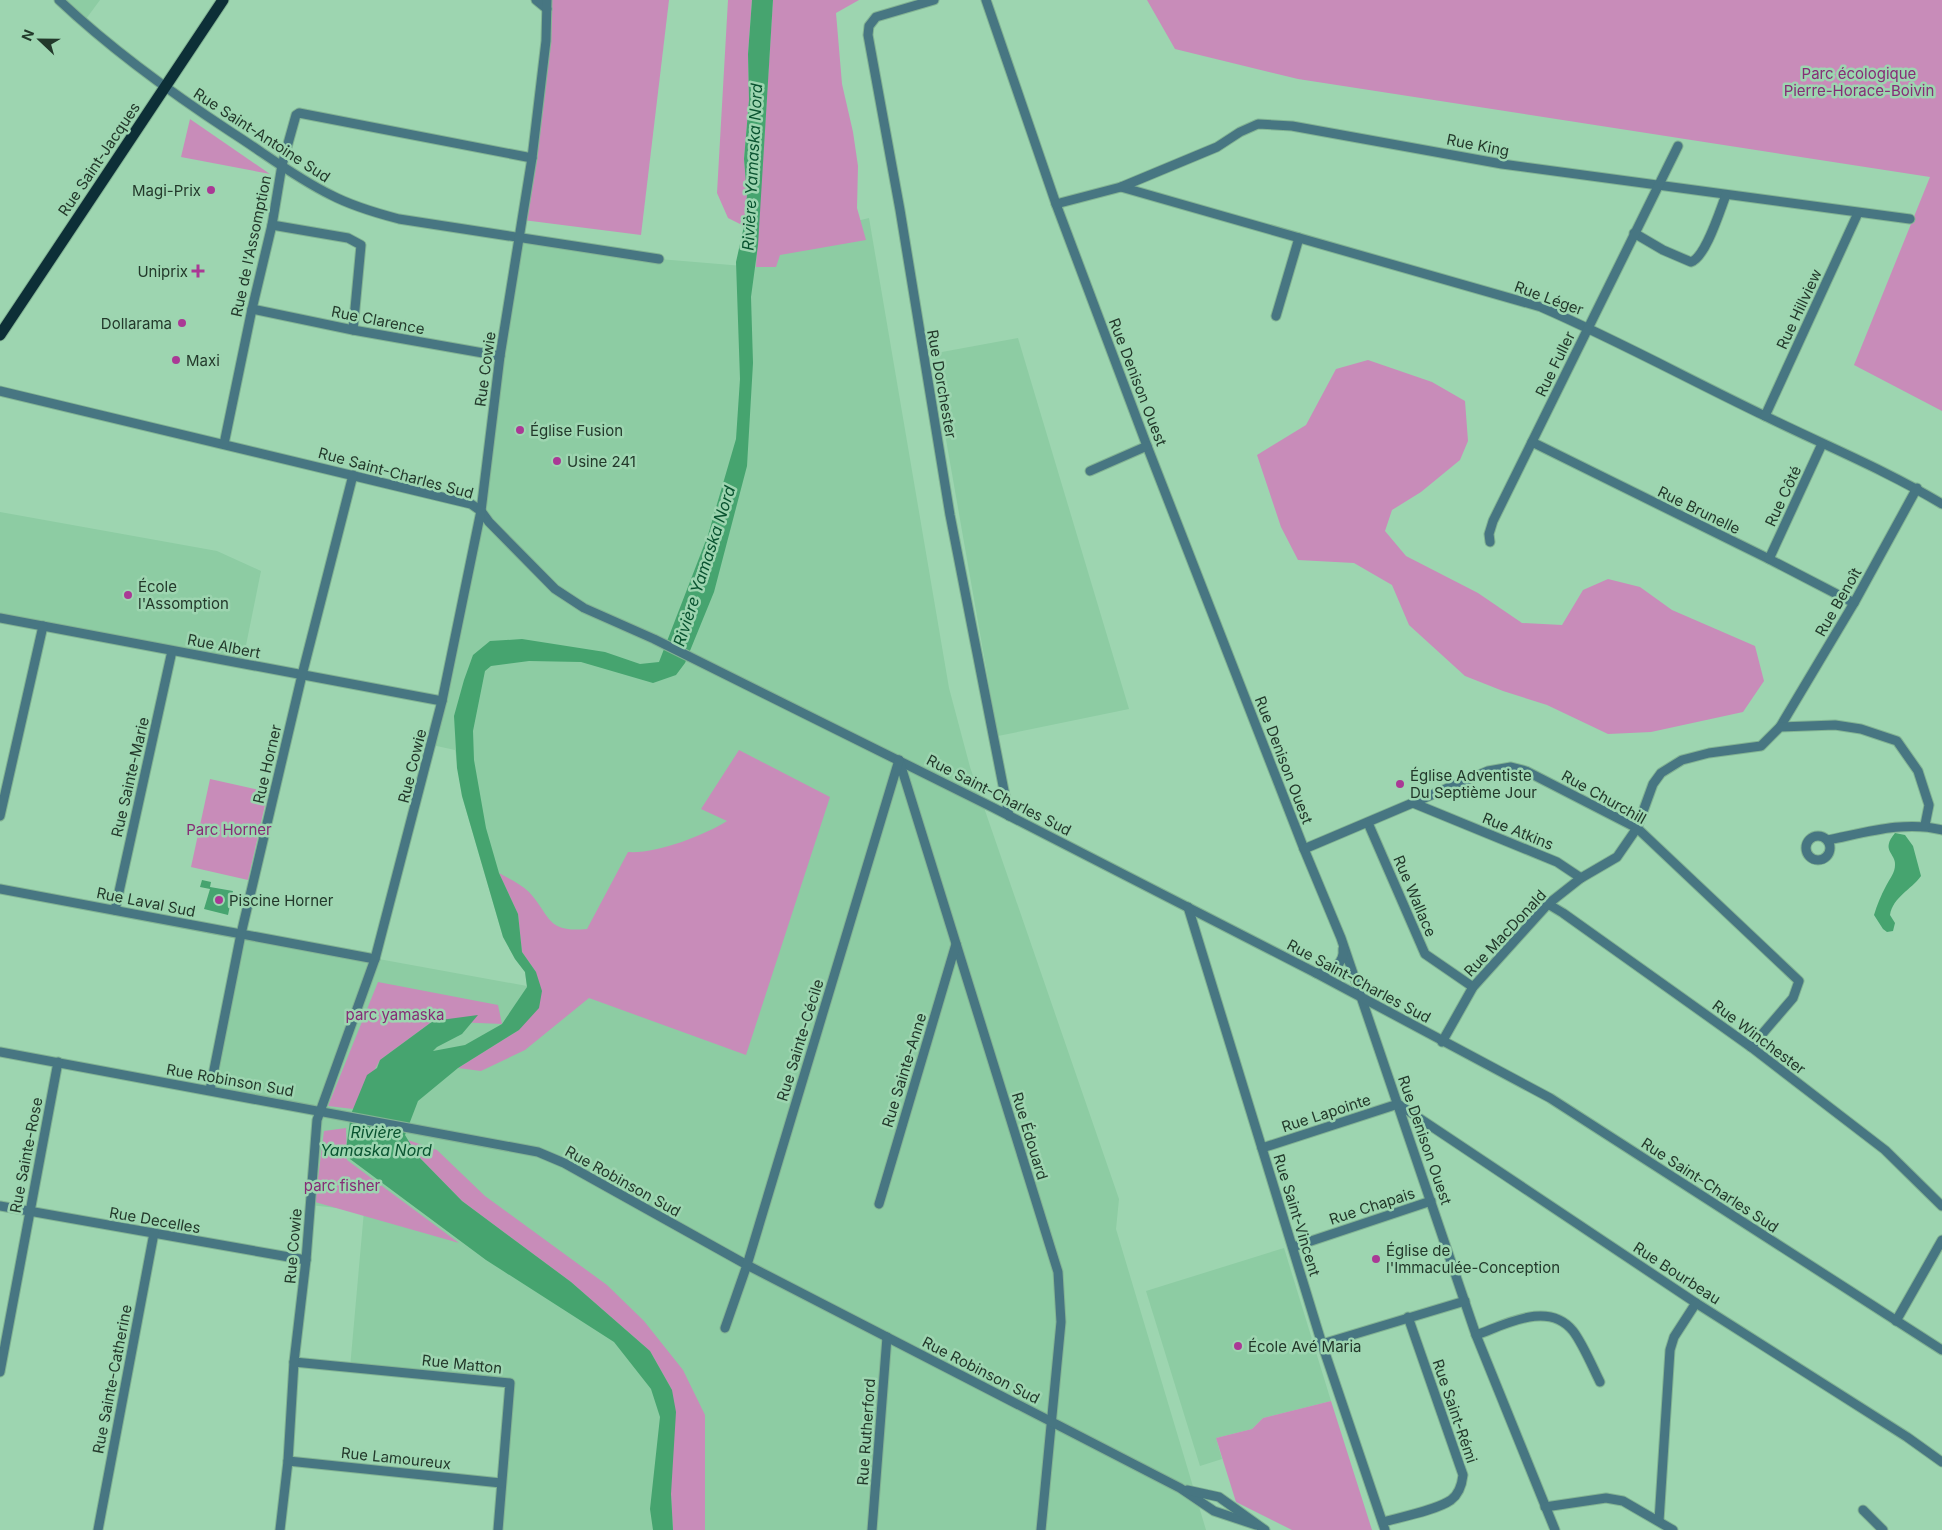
<svg xmlns="http://www.w3.org/2000/svg" width="1942" height="1530" viewBox="0 0 1942 1530" font-family="Inter,sans-serif">
<style>
.built{fill:#8dcca3}
.green{fill:#c88cb9}
.water{fill:#46a46f}
.lines{fill:none;stroke-linecap:round;stroke-linejoin:round}
.minor-casing{stroke:#82b393;stroke-width:11}
.major-casing{stroke:#82b393;stroke-width:13}
.minor{stroke:#477682;stroke-width:9}
.major{stroke:#0d2f37;stroke-width:11}
.poi-dot{fill:#aa3995;stroke:#9dd5b0;stroke-width:2}
.labels{text-anchor:middle;dominant-baseline:central;stroke-width:5;stroke-linejoin:round;paint-order:stroke}
.park-label{font-size:15px;fill:#862c76;stroke:#9dd5b0}
.street-label{font-size:15px;fill:#23392b;stroke:#9dd5b0}
.poi-label{font-size:15px;fill:#23392b;stroke:#9dd5b0;text-anchor:start}
.water-label{font-size:16px;font-style:italic;fill:#095330;stroke:#9dd5b0}
</style>
<rect width="100%" height="100%" fill="#9dd5b0"/>
<!-- built -->
<g class="built">
<path d="M 60,0 L 100,0 L 83,23 Z"/>
<path d="M 869,218 L 949,688 L 970,767 L 1119,1199 L 1116,1229 L 1206,1530 L 498,1530 L 510,1383 L 350,1368 L 364,1211 L 310,1205 L 320,1111 L 210,1090 L 241,934 L 527,986 L 525,972 L 515,959 L 503,937 L 462,796 L 455,750 L 432,745 L 468,569 L 519,238 L 659,259 L 755,267 L 758,245 Z"/>
<path d="M 1018,338 L 1129,709 L 998,736 L 931,354 Z"/>
<path d="M 0,512 L 217,551 L 261,571 L 242,665 L 0,619 Z"/>
<path d="M 1284,1248 L 1331,1401 L 1263,1418 L 1252,1429 L 1216,1438 L 1222,1459 L 1200,1466 L 1146,1291 Z"/>
</g>
<!-- green -->
<g class="green">
<path d="M 548,0 L 669,0 L 641,235 L 523,220 Z"/>
<path d="M 728,0 L 752,0 L 748,54 L 749,100 L 744,159 L 747,195 L 744,226 L 728,218 L 717,193 Z"/>
<path d="M 773,0 L 859,0 L 836,13 L 842,84 L 853,132 L 858,166 L 857,208 L 866,240 L 780,255 L 776,267 L 756,267 Z"/>
<path d="M 1147,0 L 1942,0 L 1942,411 L 1854,365 L 1930,177 L 1298,79 L 1175,49 Z"/>
<path d="M 190,119 L 270,174 L 181,157 Z"/>
<path d="M 1368,360 L 1432,382 L 1465,401 L 1468,441 L 1460,460 L 1421,492 L 1392,510 L 1385,531 L 1406,556 L 1478,593 L 1522,623 L 1562,625 L 1583,590 L 1608,579 L 1640,587 L 1672,610 L 1755,646 L 1764,681 L 1743,712 L 1651,732 L 1608,734 L 1547,705 L 1503,691 L 1465,676 L 1409,625 L 1392,585 L 1354,563 L 1298,560 L 1281,527 L 1257,455 L 1306,425 L 1336,369 Z"/>
<path d="M 739,750 L 830,797 L 746,1055 L 589,998 L 525,1050 L 481,1071 L 458,1068 L 519,1030 L 536,972 L 522,952 L 518,914 L 499,873 C 509,879 521,884 529,892 C 551,916 546,933 587,929 L 628,852 C 656,854 703,836 727,821 L 701,809 Z"/>
<path d="M 210,779 L 268,792 L 248,880 L 191,867 Z"/>
<path d="M 378,982 L 498,1005 L 502,1024 L 433,1021 L 380,1060 L 353,1109 L 328,1106 Z"/>
<path d="M 346,1128 L 347,1160 L 459,1243 L 315,1202 L 324,1131 Z"/>
<path d="M 408,1140 L 437,1150 L 485,1196 L 607,1285 L 644,1321 L 683,1370 L 705,1415 L 705,1530 L 673,1530 L 671,1494 L 672,1390 L 650,1351 L 571,1282 L 462,1201 L 417,1155 Z"/>
<path d="M 1331,1401 L 1372,1530 L 1292,1530 L 1236,1502 L 1216,1438 L 1252,1429 L 1263,1418 Z"/>
</g>
<!-- water -->
<g class="water">
<path d="M 752,0 L 773,0 L 758,245 L 751,297 L 753,363 L 747,466 L 714,592 L 685,663 L 676,675 L 653,683 L 581,662 L 529,661 L 491,666 L 485,671 L 473,731 L 474,760 L 486,828 L 499,873 L 518,914 L 522,952 L 536,972 L 542,991 L 539,1008 L 519,1030 L 458,1068 L 418,1101 L 405,1135 L 417,1155 L 462,1201 L 571,1282 L 650,1351 L 672,1390 L 676,1412 L 671,1494 L 673,1530 L 653,1530 L 650,1509 L 660,1417 L 651,1389 L 614,1342 L 486,1260 L 350,1159 L 346,1149 L 351,1114 L 367,1075 L 377,1068 L 380,1060 L 433,1021 L 478,1015 L 462,1034 L 437,1047 L 433,1051 L 465,1045 L 502,1024 L 527,987 L 525,972 L 515,959 L 503,937 L 462,796 L 457,768 L 454,716 L 464,680 L 473,655 L 490,641 L 522,639 L 605,652 L 640,664 L 659,662 L 708,535 L 736,439 L 740,379 L 736,262 L 744,226 L 747,195 L 744,159 L 749,100 L 748,54 Z"/>
<path d="M 1895,833 L 1905,835 L 1913,846 L 1921,876 C 1911,890 1893,897 1890,915 L 1895,923 L 1893,931 L 1887,932 L 1883,929 L 1874,915 C 1877,905 1881,895 1886,886 C 1890,878 1895,873 1895,865 C 1896,853 1880,851 1895,833 Z"/>
<path d="M 202,880 L 211,882 L 210,887 L 233,891 L 228,915 L 204,909 L 210,889 L 200,887 Z"/>
</g>
<g class="lines">
<defs>
<g id="minor">
<path d="M 59,0 C 112,50 170,92 231,132 C 264,153 296,178 331,195 C 352,206 376,213 399,219 L 659,259"/>
<path d="M 536,0 L 547,9"/>
<path d="M 934,0 L 876,17 L 869,26 L 868,35 L 900,210 L 950,515 L 1009,816"/>
<path d="M 986,0 L 1056,204 L 1147,446 L 1304,849 L 1341,938 L 1476,1335 L 1555,1530"/>
<path d="M 1121,187 L 1541,307 C 1617,340 1690,380 1765,416 C 1824,445 1886,470 1942,504"/>
<path d="M 1056,204 L 1121,187 L 1217,147 L 1240,132 L 1258,124 L 1292,126 L 1502,164 L 1910,219"/>
<path d="M 272,225 L 348,238 L 361,245 L 353,330"/>
<path d="M 1634,233 L 1663,250 L 1691,262 C 1706,257 1720,210 1726,195"/>
<path d="M 252,309 L 353,330 L 500,356"/>
<path d="M 1276,316 L 1299,238"/>
<path d="M 0,391 L 471,504 L 481,511 L 489,522 L 555,589 L 584,608 L 654,639 L 992,807 L 1316,973 L 1550,1098 L 1942,1350"/>
<path d="M 1765,416 L 1858,213"/>
<path d="M 1532,442 L 1769,559 L 1854,603"/>
<path d="M 224,444 L 252,309 L 272,225 L 282,165 L 296,115 L 299,113 L 532,158"/>
<path d="M 1090,471 L 1147,446"/>
<path d="M 1490,542 L 1489,534 L 1493,521 L 1678,146"/>
<path d="M 1769,559 L 1822,444"/>
<path d="M 0,618 L 442,701"/>
<path d="M 1780,727 L 1854,603 L 1917,488"/>
<path d="M 899,760 L 1058,1272 L 1061,1322 L 1041,1530"/>
<path d="M 1413,803 L 1557,862 L 1581,878"/>
<path d="M 0,816 L 43,626"/>
<path d="M 1368,823 L 1425,954 L 1473,987"/>
<circle cx="1818" cy="848" r="12"/>
<path d="M 1828,840 C 1864,833 1905,820 1942,830"/>
<path d="M 1304,849 L 1488,771 L 1511,767 L 1526,771 L 1637,828 L 1799,981 L 1793,998 L 1751,1047"/>
<path d="M 0,889 L 375,959"/>
<path d="M 1548,904 L 1563,913 L 1751,1047 L 1885,1150 L 1942,1206"/>
<path d="M 1188,907 L 1322,1344 L 1385,1530"/>
<path d="M 115,910 L 172,651"/>
<path d="M 1316,973 C 1330,971 1345,965 1343,949"/>
<path d="M 1442,1042 L 1473,987 L 1548,904 L 1581,878 L 1617,857 L 1637,828 L 1653,784 L 1661,773 L 1682,760 L 1709,753 L 1761,746 L 1780,727 L 1835,725 L 1861,729 L 1897,741 L 1918,771 L 1929,805 L 1925,825"/>
<path d="M 0,1052 L 538,1152 L 564,1163 L 747,1265 L 1180,1488 L 1214,1511 L 1256,1525"/>
<path d="M 210,1090 L 241,934 L 302,675 L 353,475"/>
<path d="M 1262,1148 L 1398,1104 L 1696,1303 L 1907,1437 L 1942,1462"/>
<path d="M 879,1204 L 956,944"/>
<path d="M 0,1206 L 306,1260"/>
<path d="M 1293,1247 L 1431,1201"/>
<path d="M 1896,1321 L 1942,1240"/>
<path d="M 725,1328 L 747,1265 L 899,760"/>
<path d="M 1476,1335 C 1505,1325 1548,1300 1573,1331 C 1583,1344 1592,1366 1600,1382"/>
<path d="M 1322,1344 L 1465,1301"/>
<path d="M 294,1362 L 510,1383 L 498,1530"/>
<path d="M 0,1372 L 58,1062"/>
<path d="M 288,1461 L 501,1483"/>
<path d="M 1187,1490 L 1219,1497 L 1265,1530"/>
<path d="M 1545,1507 L 1606,1498 L 1623,1501 L 1673,1530"/>
<path d="M 1863,1510 L 1883,1530"/>
<path d="M 1659,1521 L 1670,1350 L 1674,1337 L 1696,1303"/>
<path d="M 1383,1522 C 1401,1517 1437,1510 1451,1500 C 1459,1494 1462,1484 1463,1475 L 1408,1317"/>
<path d="M 98,1530 L 154,1233"/>
<path d="M 280,1530 L 288,1461 L 294,1362 L 306,1260 L 317,1120 L 375,959 L 442,701 L 481,511 L 500,356 L 532,158 L 546,41 L 547,0"/>
<path d="M 872,1530 L 887,1337"/>
</g>
<path id="major" d="M 0,335 L 223,0"/>
</defs>
<!-- minor casing -->
<use href="#minor" class="minor-casing"/>
<!-- major casing -->
<use href="#major" class="major-casing"/>
<!-- minor -->
<use href="#minor" class="minor"/>
<!-- major -->
<use href="#major" class="major"/>
</g>
<!-- markers -->
<g class="poi-dot">
<circle cx="211" cy="190" r="5"/>
<path d="M195.5 263.5h5v5h5v5h-5v5h-5v-5h-5v-5h5z"/>
<circle cx="182" cy="323" r="5"/>
<circle cx="176" cy="360" r="5"/>
<circle cx="520" cy="430" r="5"/>
<circle cx="557" cy="461" r="5"/>
<circle cx="128" cy="595" r="5"/>
<circle cx="1400" cy="784" r="5"/>
<circle cx="219" cy="900" r="5"/>
<circle cx="1376" cy="1259" r="5"/>
<circle cx="1238" cy="1346" r="5"/>
</g>
<g class="labels">
<!-- park labels -->
<g class="park-label">
<text x="1859" y="73">Parc écologique<tspan x="1859" dy="17">Pierre-Horace-Boivin</tspan></text>
<text x="229" y="829">Parc Horner</text>
<text x="395" y="1014">parc yamaska</text>
<text x="342" y="1185">parc fisher</text>
</g>
<!-- street labels -->
<g class="street-label">
<text transform="translate(262 135) rotate(33)">Rue Saint-Antoine Sud</text>
<text transform="translate(1478 145) rotate(11)">Rue King</text>
<text transform="translate(99 159) rotate(-56)">Rue Saint-Jacques</text>
<text transform="translate(251 246) rotate(-78)">Rue de l'Assomption</text>
<text transform="translate(1549 298) rotate(20)">Rue Léger</text>
<text transform="translate(1799 309) rotate(-65)">Rue Hillview</text>
<text transform="translate(378 320) rotate(11)">Rue Clarence</text>
<text transform="translate(1555 364) rotate(-64)">Rue Fuller</text>
<text transform="translate(485 369) rotate(-82)">Rue Cowie</text>
<text transform="translate(1138 382) rotate(69)">Rue Denison Ouest</text>
<text transform="translate(942 384) rotate(80)">Rue Dorchester</text>
<text transform="translate(396 473) rotate(15)">Rue Saint-Charles Sud</text>
<text transform="translate(1783 496) rotate(-65)">Rue Côté</text>
<text transform="translate(1699 510) rotate(26)">Rue Brunelle</text>
<text transform="translate(1838 602) rotate(-60)">Rue Benoît</text>
<text transform="translate(224 646) rotate(11)">Rue Albert</text>
<text transform="translate(1284 760) rotate(69)">Rue Denison Ouest</text>
<text transform="translate(267 764) rotate(-77)">Rue Horner</text>
<text transform="translate(412 766) rotate(-76)">Rue Cowie</text>
<text transform="translate(130 777) rotate(-77)">Rue Sainte-Marie</text>
<text transform="translate(999 795) rotate(27)">Rue Saint-Charles Sud</text>
<text transform="translate(1604 797) rotate(29)">Rue Churchill</text>
<text transform="translate(1518 831) rotate(22)">Rue Atkins</text>
<text transform="translate(1415 896) rotate(67)">Rue Wallace</text>
<text transform="translate(146 902) rotate(11)">Rue Laval Sud</text>
<text transform="translate(1505 933) rotate(-47)">Rue MacDonald</text>
<text transform="translate(1359 981) rotate(28)">Rue Saint-Charles Sud</text>
<text transform="translate(1759 1037) rotate(37)">Rue Winchester</text>
<text transform="translate(800 1040) rotate(-73)">Rue Sainte-Cécile</text>
<text transform="translate(904 1070) rotate(-73)">Rue Sainte-Anne</text>
<text transform="translate(230 1080) rotate(10)">Rue Robinson Sud</text>
<text transform="translate(1326 1113) rotate(-18)">Rue Lapointe</text>
<text transform="translate(1030 1136) rotate(73)">Rue Édouard</text>
<text transform="translate(1425 1140) rotate(71)">Rue Denison Ouest</text>
<text transform="translate(26 1155) rotate(-79)">Rue Sainte-Rose</text>
<text transform="translate(623 1181) rotate(29)">Rue Robinson Sud</text>
<text transform="translate(1710 1185) rotate(33)">Rue Saint-Charles Sud</text>
<text transform="translate(1372 1206) rotate(-18)">Rue Chapais</text>
<text transform="translate(1297 1215) rotate(73)">Rue Saint-Vincent</text>
<text transform="translate(155 1220) rotate(10)">Rue Decelles</text>
<text transform="translate(293 1246) rotate(-85)">Rue Cowie</text>
<text transform="translate(1677 1273) rotate(33)">Rue Bourbeau</text>
<text transform="translate(462 1364) rotate(6)">Rue Matton</text>
<text transform="translate(981 1370) rotate(27)">Rue Robinson Sud</text>
<text transform="translate(112 1379) rotate(-79)">Rue Sainte-Catherine</text>
<text transform="translate(1455 1411) rotate(71)">Rue Saint-Rémi</text>
<text transform="translate(866 1432) rotate(-86)">Rue Rutherford</text>
<text transform="translate(396 1458) rotate(6)">Rue Lamoureux</text>
</g>
<!-- poi labels -->
<g class="poi-label">
<text x="201" y="190" text-anchor="end">Magi-Prix</text>
<text x="188" y="271" text-anchor="end">Uniprix</text>
<text x="172" y="323" text-anchor="end">Dollarama</text>
<text x="186" y="360">Maxi</text>
<text x="530" y="430">Église Fusion</text>
<text x="567" y="461">Usine 241</text>
<text x="138" y="586">École<tspan x="138" dy="17">l'Assomption</tspan></text>
<text x="1410" y="775">Église Adventiste<tspan x="1410" dy="17">Du Septième Jour</tspan></text>
<text x="229" y="900">Piscine Horner</text>
<text x="1386" y="1250">Église de<tspan x="1386" dy="17">l'Immaculée-Conception</tspan></text>
<text x="1248" y="1346">École Avé Maria</text>
</g>
<!-- water labels -->
<g class="water-label">
<text transform="translate(752 167) rotate(-87)">Rivière Yamaska Nord</text>
<text transform="translate(704 566) rotate(-72)">Rivière Yamaska Nord</text>
<text x="376" y="1132">Rivière<tspan x="376" dy="18">Yamaska Nord</tspan></text>
</g>
</g>
<!-- north arrow -->
<g transform="translate(40 40) rotate(292)" stroke="#9dd5b0" stroke-width="4" paint-order="stroke">
<path d="M0-4L9 19L0 12L-9 19Z" fill="#23392b"/>
<text y="-8" font-size="14" font-weight="bold" text-anchor="middle" fill="#23392b">N</text>
</g>
</svg>
